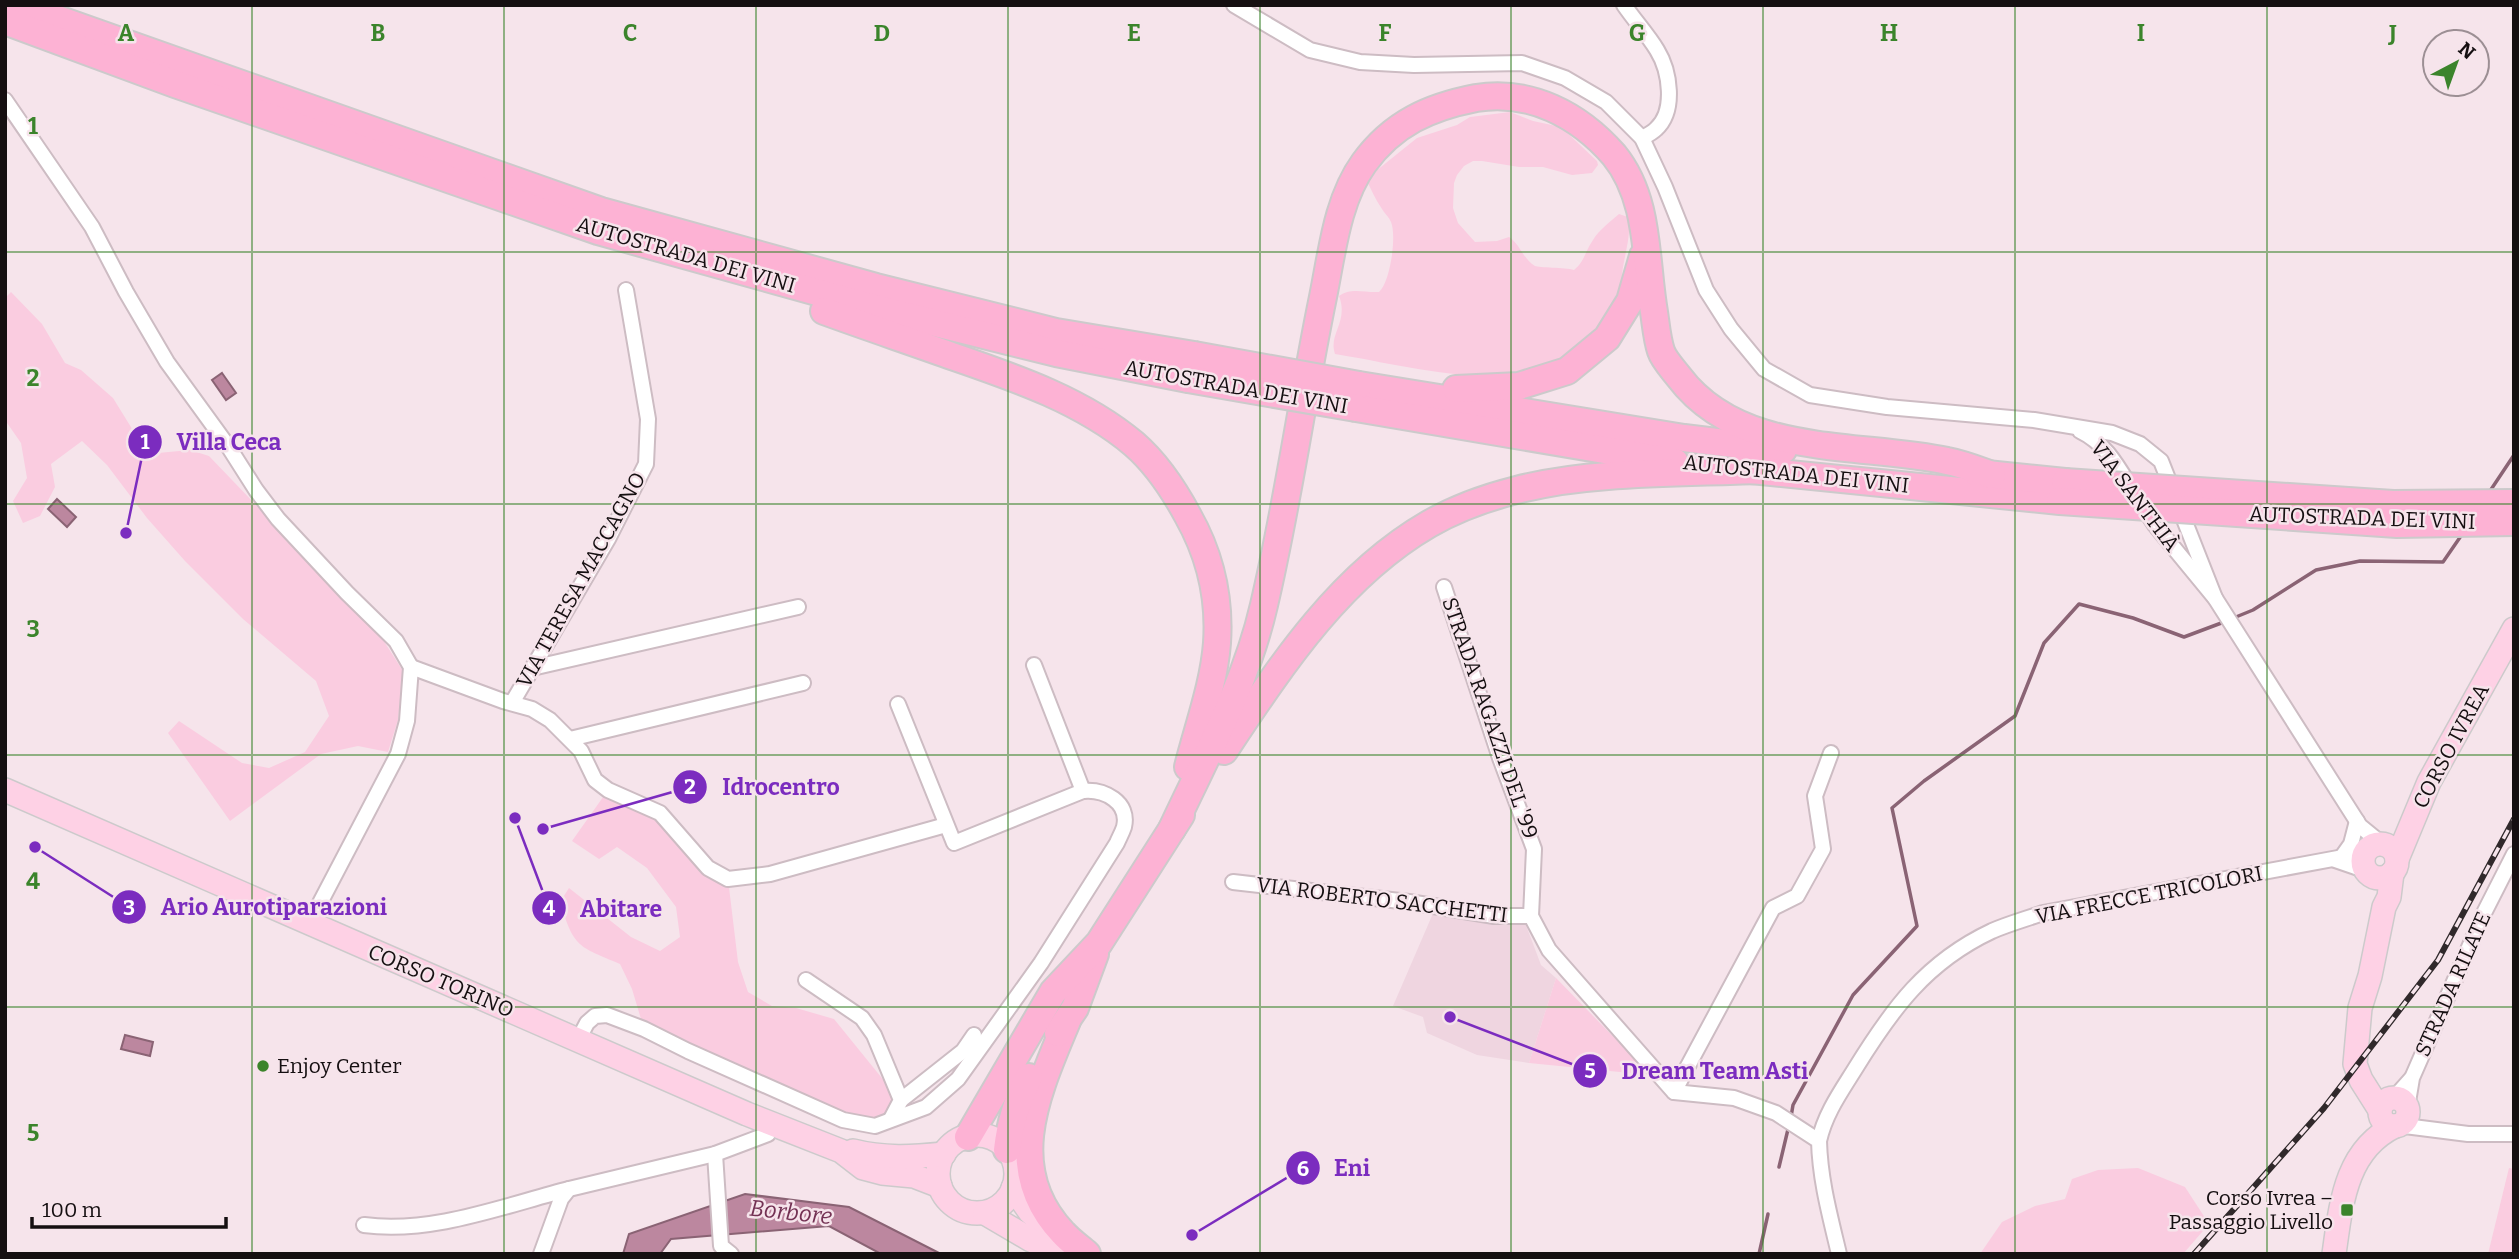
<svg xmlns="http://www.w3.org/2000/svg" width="2519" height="1259" viewBox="0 0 2519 1259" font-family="Bitter,serif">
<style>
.built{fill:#efd5e0}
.green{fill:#facce0}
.water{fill:#bc879f;stroke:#8a6374;stroke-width:2}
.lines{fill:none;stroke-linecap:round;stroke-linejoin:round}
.stream{stroke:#8a6374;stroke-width:3.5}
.street-casing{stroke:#cdbcc3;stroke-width:18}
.primary-casing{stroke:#cccacb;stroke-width:26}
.highway-casing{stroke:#cccacb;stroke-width:30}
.street{stroke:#fff;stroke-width:14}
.primary{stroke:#fed1e5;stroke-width:23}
.highway{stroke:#fdb2d4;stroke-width:26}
.rail-casing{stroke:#30292b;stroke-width:6}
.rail{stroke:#f6e4eb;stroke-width:3.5;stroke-dasharray:10;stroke-linecap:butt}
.highway-bridge-casing{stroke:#cccacb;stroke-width:30;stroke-linecap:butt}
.highway-bridge{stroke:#fdb2d4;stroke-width:26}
.grid{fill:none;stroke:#3b842b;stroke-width:2;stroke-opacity:0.55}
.poi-dot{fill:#3b842b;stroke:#f6e4eb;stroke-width:2.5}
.labels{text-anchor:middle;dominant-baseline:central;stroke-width:5;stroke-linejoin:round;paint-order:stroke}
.street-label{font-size:21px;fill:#150f11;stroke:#f6e4eb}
.poi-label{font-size:21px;fill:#150f11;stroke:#f6e4eb;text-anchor:start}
.water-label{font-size:23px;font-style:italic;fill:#733153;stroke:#f6e4eb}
.grid-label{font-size:23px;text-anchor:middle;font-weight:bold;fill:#3b842b;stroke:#f6e4eb;stroke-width:5;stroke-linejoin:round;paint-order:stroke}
.leader{fill:none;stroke:#7b2cbf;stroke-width:2.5}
.callout-dot{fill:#7b2cbf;stroke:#f6e4eb;stroke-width:2.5}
.mark-label{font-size:21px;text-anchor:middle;font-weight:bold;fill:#fff}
.callout-label{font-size:23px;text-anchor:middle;font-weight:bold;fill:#7b2cbf;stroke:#f6e4eb;stroke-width:5;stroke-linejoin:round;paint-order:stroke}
</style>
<rect width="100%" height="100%" fill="#f6e4eb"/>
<!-- built -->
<path class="built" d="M 1434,911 L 1524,920 L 1541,965 L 1556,978 L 1529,1063 L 1477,1055 L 1427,1033 L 1423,1017 L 1393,1006 Z"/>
<!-- green -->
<g class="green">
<path d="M 1510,112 L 1533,121 L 1561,127 L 1597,161 L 1598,165 L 1592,173 L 1572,175 L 1543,167 L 1519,167 L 1482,161 L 1473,161 L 1464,166 L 1457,175 L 1454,183 L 1453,208 L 1458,223 L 1475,242 L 1497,241 L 1509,237 C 1520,244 1523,259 1535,266 C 1539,268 1565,267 1574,270 C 1585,261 1585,251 1593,240 C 1599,230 1610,222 1619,214 L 1628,217 C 1632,235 1624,255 1622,275 C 1620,314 1612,321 1582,344 C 1572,351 1562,361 1551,366 C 1491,390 1398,364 1335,354 C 1328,334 1349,322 1339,296 C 1351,287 1365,293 1379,292 C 1390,283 1397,236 1391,222 C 1389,217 1385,214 1382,209 C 1375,199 1371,189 1366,179 L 1417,138 L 1457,125 L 1470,117 Z"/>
<path d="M 11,292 L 42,324 L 65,363 L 81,370 L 113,398 L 134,432 L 158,453 L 190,450 L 209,456 L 378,632 L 403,671 L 398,720 L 388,752 L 358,746 L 321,754 L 230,821 L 168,733 L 179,721 L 242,763 L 269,768 L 305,752 L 329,716 L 316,681 L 243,619 L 185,561 L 147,518 L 107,465 L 82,441 L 51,464 L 55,487 L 40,516 L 23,523 L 13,501 L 27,478 L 21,443 L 5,420 L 5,298 Z"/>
<path d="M 608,790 L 660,813 L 728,879 L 738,962 L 748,992 L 772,1006 L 796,1008 L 834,1019 L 894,1093 L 891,1119 L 843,1120 L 644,1029 L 632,989 L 620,964 C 578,946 574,948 560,902 L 569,888 L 631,937 L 660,951 L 680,937 L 676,907 L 647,868 L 617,847 L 599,859 L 572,841 Z"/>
<path d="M 1556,978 L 1641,1065 L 1640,1074 L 1529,1063 Z"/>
<path d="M 2138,1168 L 2185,1187 L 2209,1224 L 2183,1254 L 1980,1254 L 2002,1222 L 2035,1206 L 2065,1199 L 2072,1179 L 2098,1170 Z"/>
<path d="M 2509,1168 L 2514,1169 L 2514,1254 L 2488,1254 Z"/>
</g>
<!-- water -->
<g class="water">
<path d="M 222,373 L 236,393 L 226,400 L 212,380 Z"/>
<path d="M 57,499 L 76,517 L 67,527 L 48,509 Z"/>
<path d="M 125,1035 L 153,1042 L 150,1056 L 121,1049 Z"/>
<path d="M 745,1194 L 849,1207 L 941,1254 L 881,1254 L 829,1226 L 671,1239 L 660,1254 L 623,1254 L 629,1234 Z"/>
</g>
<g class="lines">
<!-- stream -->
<g class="stream">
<path d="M 2488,494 L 2514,455"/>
<path d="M 2231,619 L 2253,610 L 2316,570 L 2360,561 L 2443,562 L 2463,533"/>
<path d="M 1791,1117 L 1793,1105 L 1853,995 L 1917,926 L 1892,808 L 1924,781 L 2015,716 L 2044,643 L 2079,604 L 2133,618 L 2184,637 L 2224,622"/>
<path d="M 1779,1167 L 1789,1125"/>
<path d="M 1759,1254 L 1768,1214"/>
</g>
<defs>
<g id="street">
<path d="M 1234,5 L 1310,50 L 1360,62 L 1414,65 L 1522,63 L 1565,78 L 1606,102 L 1642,138 L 1665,187 L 1706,290 L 1731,329 L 1764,369 L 1810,395 L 1887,407 L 2034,420 L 2112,433 L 2140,444 L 2161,461 L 2215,598"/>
<path d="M 1624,5 C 1635,21 1648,35 1657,50 C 1670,71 1676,111 1656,129 C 1652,133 1646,136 1642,138"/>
<path d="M 5,100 L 92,227 L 126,292 L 167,362 L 228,446 L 256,490 L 278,519 L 347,593 L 396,641 L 411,667 L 407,721 L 398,754 L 309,924"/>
<path d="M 2080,431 C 2105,443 2117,465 2131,488"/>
<path d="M 2142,505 L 2155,525 L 2215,598 L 2360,826 L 2382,844"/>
<path d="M 1444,587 L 1500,758 L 1534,849 L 1531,916 L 1549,950 L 1674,1092 L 1734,1098 L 1776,1113 L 1819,1141 C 1820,1180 1830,1216 1839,1254"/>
<path d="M 1034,665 L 1083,791"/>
<path d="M 411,667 L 503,701 L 532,709 L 550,720 L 581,751 L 595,780 L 608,790 L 660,813 L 708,868 L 728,879 L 770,874 L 946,825"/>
<path d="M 532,668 L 798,607"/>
<path d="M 512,703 L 608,539 L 646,464 L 648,419 L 626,290"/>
<path d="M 570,739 L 803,683"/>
<path d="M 2341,858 L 2351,844 L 2357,821"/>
<path d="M 2335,860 L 2367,871"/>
<path d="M 1233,882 L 1409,902 L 1494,916 L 1531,916"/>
<path d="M 806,980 L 862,1018 L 874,1035 L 901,1100 L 891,1119"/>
<path d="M 578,1040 L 587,1023 L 595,1016 L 607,1015 L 644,1029 L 688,1051 L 843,1120 L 875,1126 L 926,1107 L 958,1079 L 1041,963 L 1117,843 C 1119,838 1122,833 1124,827 C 1130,802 1104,789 1083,791 L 954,843 L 898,704"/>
<path d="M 1674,1092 L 1773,908 L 1797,896 L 1823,849 L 1815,796 L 1831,753"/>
<path d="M 2394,1098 L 2411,1079"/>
<path d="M 901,1100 L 963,1051 L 974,1035"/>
<path d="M 2407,1108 L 2412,1078 L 2484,913 L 2514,854"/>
<path d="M 2397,1125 L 2468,1134 L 2514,1134"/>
<path d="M 1819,1141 C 1825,1114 1840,1093 1855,1069 C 1892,1009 1926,962 1992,931 C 2008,924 2026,919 2043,913 L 2365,853"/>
<path d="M 715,1154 L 721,1246 L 731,1254"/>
<path d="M 364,1225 C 432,1234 503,1206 569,1189"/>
<path d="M 541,1254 L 561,1199 L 569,1189 L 715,1154 L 768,1134 L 772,1125"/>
</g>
<g id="primary">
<path d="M 5,790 L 747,1114 L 841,1151 L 863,1168 L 882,1173 L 914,1176 L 940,1186"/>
<circle cx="2380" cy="861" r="17"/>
<path d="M 2397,859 L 2429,782 L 2514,629"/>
<circle cx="2394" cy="1112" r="14"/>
<path d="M 2380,1110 L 2361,1080 L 2355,1064 L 2360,1008 L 2370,976 L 2384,907 L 2389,897 L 2392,873"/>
<circle cx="977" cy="1174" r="39"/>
<path d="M 853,1151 C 884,1159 913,1157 944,1154"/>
<path d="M 1013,1188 L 1030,1212 L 1056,1236"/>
<path d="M 985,1213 L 1031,1240 L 1063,1254"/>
<path d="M 2334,1254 C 2341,1205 2345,1150 2395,1126"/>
</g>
<g id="highway">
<path d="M 18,5 L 601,211 L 876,287 L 1056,332 L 1194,355"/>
<path d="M 5,21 L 175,84 L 598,231 L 871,307 L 1056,353 L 1188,379"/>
<path d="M 824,311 C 865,326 907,340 949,355 C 1013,377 1082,400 1134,444 C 1156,463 1174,490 1188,516 C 1210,555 1220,599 1217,643 C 1214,684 1198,727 1188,767"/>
<path d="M 1359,385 L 1684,438 L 1783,450"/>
<path d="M 1456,389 L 1519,386 L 1567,371 L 1607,338 L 1630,301 L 1643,256"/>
<path d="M 1356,408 L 1675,462"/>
<path d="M 1741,469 L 2060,501"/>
<path d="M 1977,473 L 2065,482"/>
<path d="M 1224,751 C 1280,667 1339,576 1429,524 C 1481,494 1548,480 1608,476 C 1657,472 1707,472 1757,470"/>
<path d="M 1172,829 C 1206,756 1246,684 1264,605 C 1288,503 1302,399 1323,297 C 1332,253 1337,200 1364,163 C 1393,123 1430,107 1476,98 C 1530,89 1579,115 1614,155 C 1650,199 1645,260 1654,312 C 1656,325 1657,339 1661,351 C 1664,360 1673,369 1679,377 C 1740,458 1858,442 1947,461 C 1963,464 1978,470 1992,475"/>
<path d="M 1067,1021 C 1038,1091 1001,1168 1063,1233 C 1070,1241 1079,1247 1087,1254"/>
<path d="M 1058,1033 L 1075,1008 L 1095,954"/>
<path d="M 968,1137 L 1053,992 L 1099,943 L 1181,815"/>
<path d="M 1007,1150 C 1010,1123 1017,1100 1029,1077"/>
</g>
</defs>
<!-- street casing -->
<use href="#street" class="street-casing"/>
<!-- primary casing -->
<use href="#primary" class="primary-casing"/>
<!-- highway casing -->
<use href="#highway" class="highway-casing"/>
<!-- street -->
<use href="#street" class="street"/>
<!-- primary -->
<use href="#primary" class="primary"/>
<!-- highway -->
<use href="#highway" class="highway"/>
<defs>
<path id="rail" d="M 2194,1254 L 2324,1108 L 2438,960 L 2514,819"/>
</defs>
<!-- rail casing -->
<use href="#rail" class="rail-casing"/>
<!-- rail -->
<use href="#rail" class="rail"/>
<defs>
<g id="highway-bridge">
<path d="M 1194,355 L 1359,385"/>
<path d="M 1188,379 L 1356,408"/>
<path d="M 2065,482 L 2393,504 L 2514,503"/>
<path d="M 2060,501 L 2397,524 L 2514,522"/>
</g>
</defs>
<!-- highway-bridge casing -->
<use href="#highway-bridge" class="highway-bridge-casing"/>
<!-- highway-bridge -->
<use href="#highway-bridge" class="highway-bridge"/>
</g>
<!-- grid -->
<path class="grid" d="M 252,5 L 252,1254M 504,5 L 504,1254M 756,5 L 756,1254M 1008,5 L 1008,1254M 1260,5 L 1260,1254M 1511,5 L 1511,1254M 1763,5 L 1763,1254M 2015,5 L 2015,1254M 2267,5 L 2267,1254M 5,252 L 2514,252M 5,504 L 2514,504M 5,755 L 2514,755M 5,1007 L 2514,1007"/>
<!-- markers -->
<g class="poi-dot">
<circle cx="263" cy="1066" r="7"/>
<rect x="2340" y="1203" width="14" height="14" rx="3.5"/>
</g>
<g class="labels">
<!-- street labels -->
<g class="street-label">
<text transform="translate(686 255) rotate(16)">AUTOSTRADA DEI VINI</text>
<text transform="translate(1236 387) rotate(10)">AUTOSTRADA DEI VINI</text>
<text transform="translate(1796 474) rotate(6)">AUTOSTRADA DEI VINI</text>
<text transform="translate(2135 496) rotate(53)">VIA SANTHIÀ</text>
<text transform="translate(2362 518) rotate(2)">AUTOSTRADA DEI VINI</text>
<text transform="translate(581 580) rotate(-61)">VIA TERESA MACCAGNO</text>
<text transform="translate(1490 718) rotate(71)">STRADA RAGAZZI DEL '99</text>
<text transform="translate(2451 746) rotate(-62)">CORSO IVREA</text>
<text transform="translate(2149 895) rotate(-11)">VIA FRECCE TRICOLORI</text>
<text transform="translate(1382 900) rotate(7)">VIA ROBERTO SACCHETTI</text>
<text transform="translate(441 981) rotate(23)">CORSO TORINO</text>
<text transform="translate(2453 984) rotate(-66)">STRADA RILATE</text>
</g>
<!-- poi labels -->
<g class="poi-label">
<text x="277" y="1066">Enjoy Center</text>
<text x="2333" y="1198" text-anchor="end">Corso Ivrea –<tspan x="2333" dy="24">Passaggio Livello</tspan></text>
</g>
<!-- water labels -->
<g class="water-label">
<text transform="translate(791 1212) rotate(6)">Borbore</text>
</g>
</g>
<g class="grid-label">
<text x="126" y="41">A</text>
<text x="378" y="41">B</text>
<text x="630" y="41">C</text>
<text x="882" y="41">D</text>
<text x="1134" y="41">E</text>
<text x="1385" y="41">F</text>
<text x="1637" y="41">G</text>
<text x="1889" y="41">H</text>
<text x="2141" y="41">I</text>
<text x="2393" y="41">J</text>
<text x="33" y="134">1</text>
<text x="33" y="386">2</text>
<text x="33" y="637">3</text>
<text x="33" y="889">4</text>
<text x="33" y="1141">5</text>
</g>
<!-- callouts -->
<path class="leader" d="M126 533L145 442M543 829L690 787M35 847L129 907M515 818L549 908M1450 1017L1590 1071M1192 1235L1303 1168"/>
<g class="callout-dot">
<circle cx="126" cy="533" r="7"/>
<circle cx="543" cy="829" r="7"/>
<circle cx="35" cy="847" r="7"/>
<circle cx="515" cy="818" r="7"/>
<circle cx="1450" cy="1017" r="7"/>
<circle cx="1192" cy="1235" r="7"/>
<circle cx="145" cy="442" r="18"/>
<circle cx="690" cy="787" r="18"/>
<circle cx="129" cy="907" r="18"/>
<circle cx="549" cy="908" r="18"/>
<circle cx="1590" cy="1071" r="18"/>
<circle cx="1303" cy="1168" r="18"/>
</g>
<g class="mark-label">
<text x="145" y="449">1</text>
<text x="690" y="794">2</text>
<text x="129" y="915">3</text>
<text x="549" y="916">4</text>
<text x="1590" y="1078">5</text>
<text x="1303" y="1176">6</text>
</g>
<g class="callout-label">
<text x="229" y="450">Villa Ceca</text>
<text x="781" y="795">Idrocentro</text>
<text x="274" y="915">Ario Aurotiparazioni</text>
<text x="621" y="917">Abitare</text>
<text x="1715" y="1079">Dream Team Asti</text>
<text x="1352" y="1176">Eni</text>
</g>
<!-- border -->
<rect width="2519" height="1259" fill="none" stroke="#150f11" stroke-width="14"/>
<!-- north arrow -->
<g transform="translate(2456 63) rotate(41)"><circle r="33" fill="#f6e4eb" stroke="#9c8f94" stroke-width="2"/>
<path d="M0-5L12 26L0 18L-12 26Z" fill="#3b842b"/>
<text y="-10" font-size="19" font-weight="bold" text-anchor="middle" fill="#150f11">N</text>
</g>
<!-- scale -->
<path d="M32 1217v10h194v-10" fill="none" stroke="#150f11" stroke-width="3.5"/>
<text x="42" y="1217" font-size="21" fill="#150f11" stroke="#f6e4eb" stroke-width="5" paint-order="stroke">100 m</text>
</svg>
